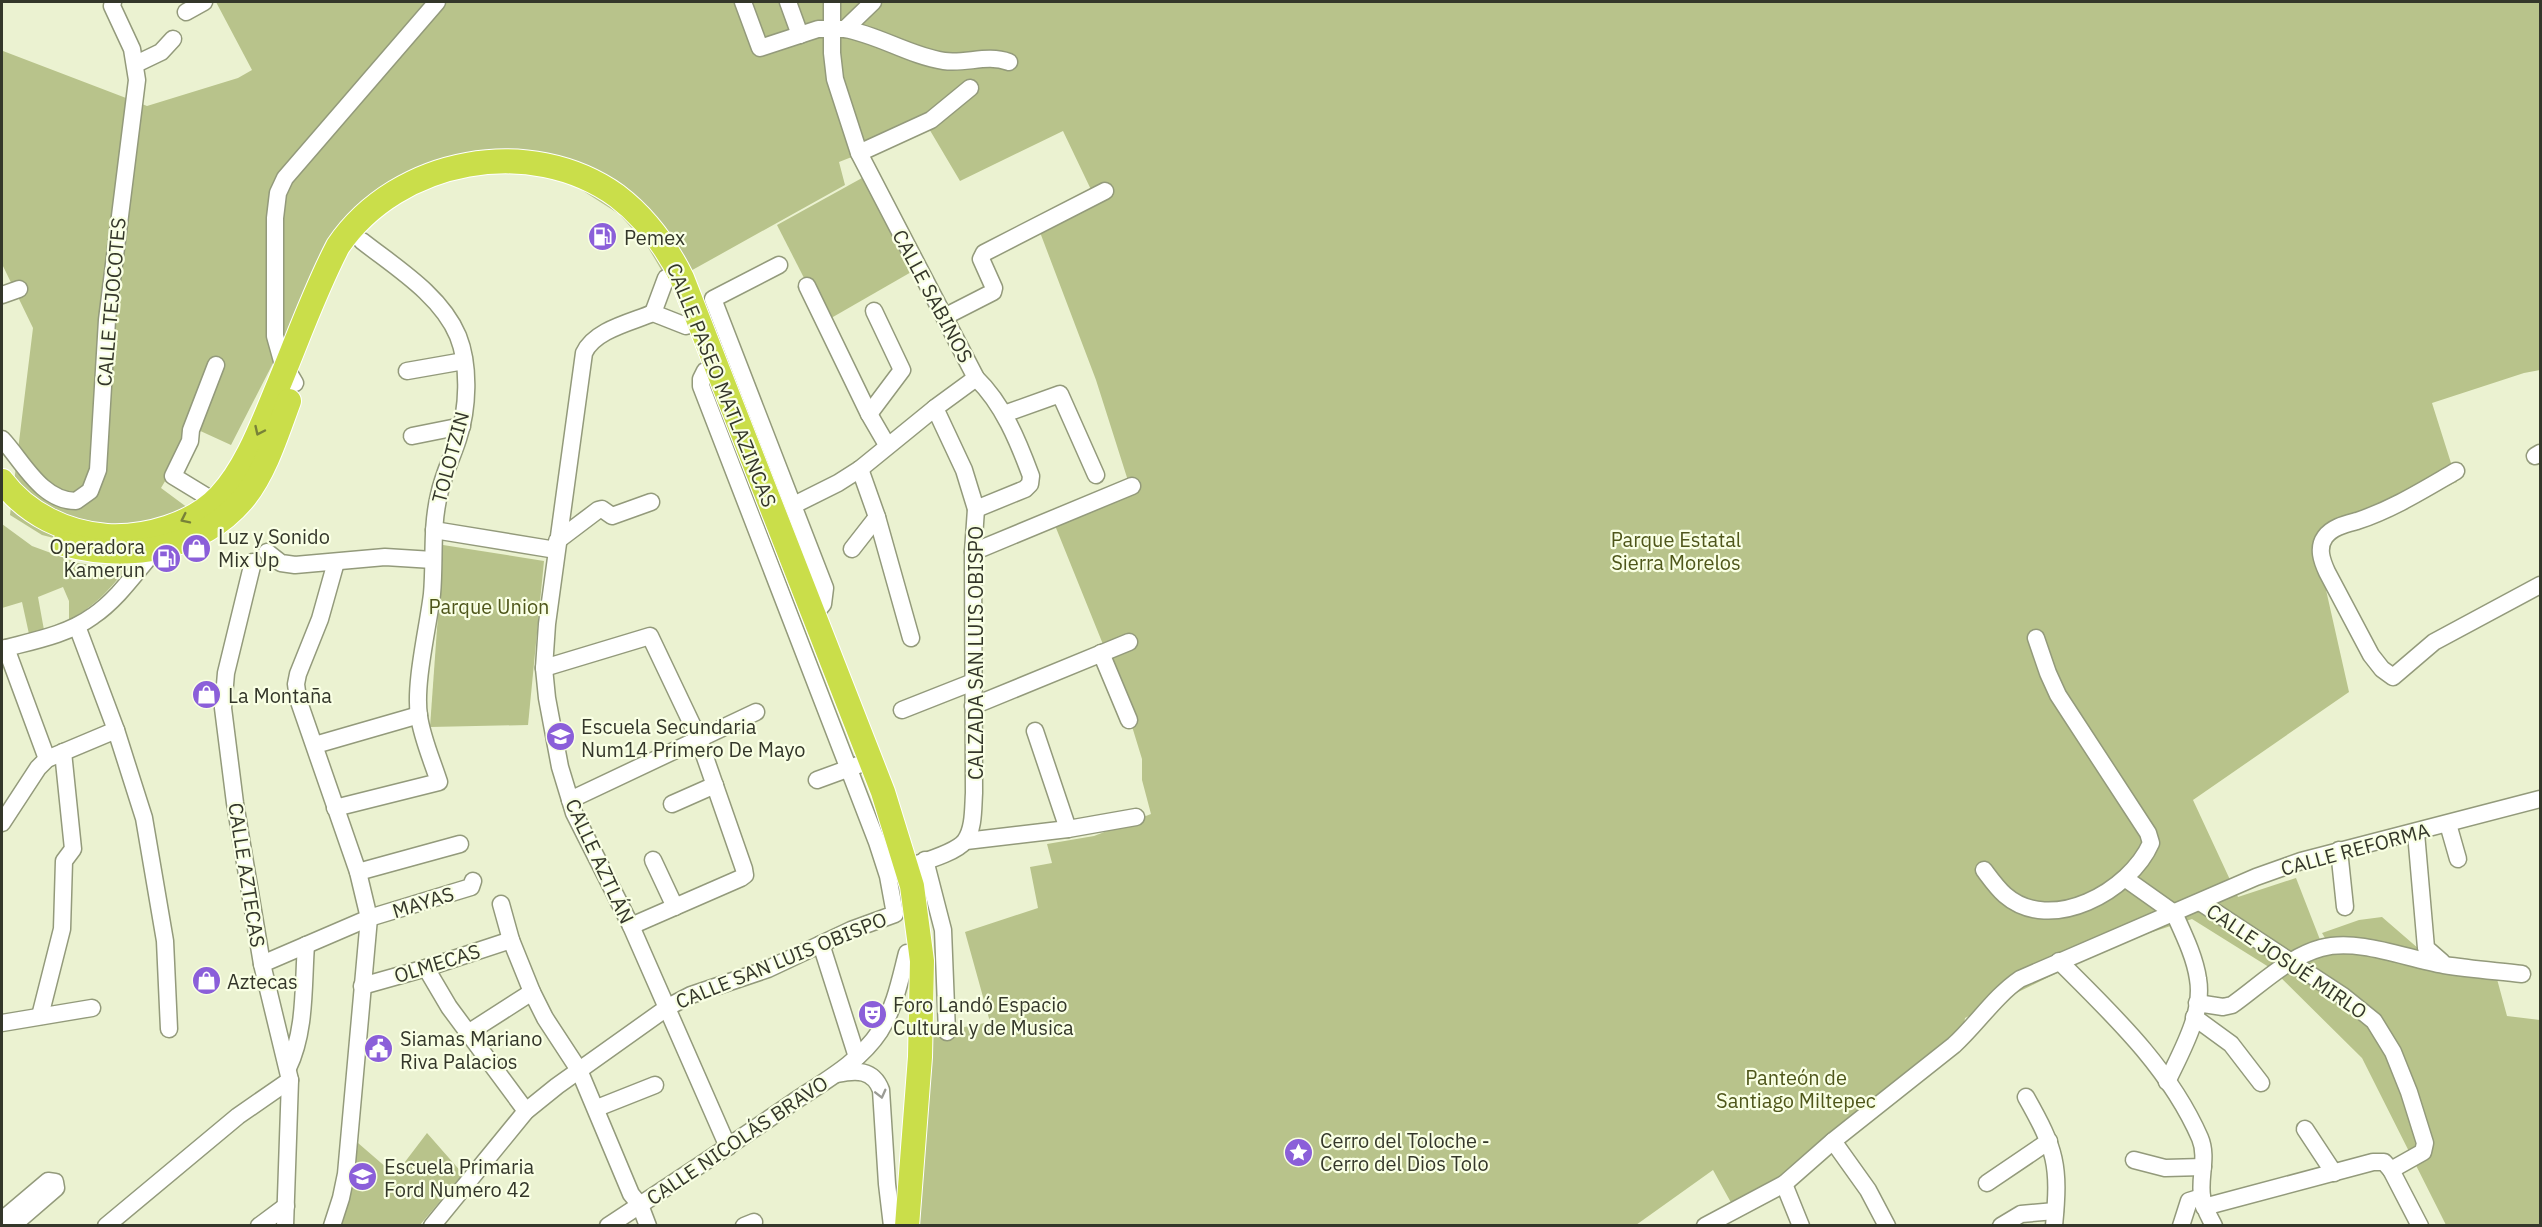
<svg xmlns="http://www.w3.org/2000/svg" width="2542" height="1227" viewBox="0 0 2542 1227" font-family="'IBM Plex Sans',sans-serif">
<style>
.green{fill:#b8c38b}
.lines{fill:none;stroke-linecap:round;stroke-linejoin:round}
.minor-casing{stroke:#939a7b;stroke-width:19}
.highway-casing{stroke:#fff;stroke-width:26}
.minor{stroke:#fff;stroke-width:16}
.highway{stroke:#cade4a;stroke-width:24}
.oneway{stroke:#788238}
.oneway2{stroke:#9a9b94}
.labels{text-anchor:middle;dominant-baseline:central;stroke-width:4.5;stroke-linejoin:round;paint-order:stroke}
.poi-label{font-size:20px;fill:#34372a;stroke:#f9ffe4;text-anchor:start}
.street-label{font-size:20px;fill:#34372a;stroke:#f9ffe4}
.park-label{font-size:20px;fill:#4e561a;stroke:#f9ffe4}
</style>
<rect width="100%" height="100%" fill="#ebf2d1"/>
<!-- green -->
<g class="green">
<path d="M 216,2 L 2540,2 L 2540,370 L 2524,373 L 2432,403 L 2457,482 L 2315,541 L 2349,692 L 2193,800 L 2238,897 L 2296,878 L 2324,950 L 2333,951 L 2322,933 L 2359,920 L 2382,917 L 2434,962 L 2497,979 L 2507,1016 L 2540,1020 L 2540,1225 L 2446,1225 L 2362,1058 L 2272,969 L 2192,919 L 2116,944 L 1965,1018 L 1962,1038 L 1805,1162 L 1734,1208 L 1713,1170 L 1636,1225 L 899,1225 L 913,1037 L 990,1022 L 965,932 L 1038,908 L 1030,867 L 1052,863 L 1047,844 L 1094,836 L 1151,814 L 1142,780 L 1142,759 L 1119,684 L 1052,518 L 1130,487 L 1096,380 L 1038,227 L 1095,198 L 1063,131 L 960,181 L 928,127 L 839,162 L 845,185 L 669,283 L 646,244 L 619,214 L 563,178 L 505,163 L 428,174 L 345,223 L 231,445 L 196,429 L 161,488 L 188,508 L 148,536 L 77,544 L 42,535 L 10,515 L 33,328 L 2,264 L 3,51 L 147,106 L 238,78 L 252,70 Z"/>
<path d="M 862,178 L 913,271 L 826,321 L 777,225 Z"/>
<path d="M 2,524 L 32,546 L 78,563 L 125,570 C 108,592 93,607 69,620 L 69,601 L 63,587 L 38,597 L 44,630 L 29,634 L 22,602 L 2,608 Z"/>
<path d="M 443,545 L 544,561 L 528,725 L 430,727 Z"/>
<path d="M 427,1133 L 463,1174 L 420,1225 L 339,1226 L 353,1184 L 358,1143 L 395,1175 Z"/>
</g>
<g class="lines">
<defs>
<g id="minor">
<path d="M 743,2 L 760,48 L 818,29 L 845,29 L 873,2"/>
<path d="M 788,2 L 800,35"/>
<path d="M 832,2 L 832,53 L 835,79 L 859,153 L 976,378 C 1003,404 1018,441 1031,476 L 1030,484 L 1025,489 L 976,509"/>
<path d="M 186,12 L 204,2"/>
<path d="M 845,29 C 879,35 910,56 944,61 C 967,64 987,54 1009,62"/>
<path d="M 136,64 L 161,52 L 173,39"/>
<path d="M 859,153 L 931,120 L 970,88"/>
<path d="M 779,265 L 713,299 L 825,588 L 823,604 L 814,615"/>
<path d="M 807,286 L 869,414 L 887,445"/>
<path d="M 2,295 L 19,289"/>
<path d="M 653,313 L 666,278"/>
<path d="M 946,316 L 993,292 L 994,288 L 981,259 L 984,253 L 1105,191"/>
<path d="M 686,326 L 653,313 C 632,322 594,330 584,353 L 547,624 L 544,668 L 547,698 L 560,767 L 574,813 L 631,926 L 728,1147"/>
<path d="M 407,371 L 464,361"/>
<path d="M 295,383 L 282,361 L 275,336 L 275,218 L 278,193 L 285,178 L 437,2"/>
<path d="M 869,414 L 902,370 L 874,311"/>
<path d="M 1004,414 L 1060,394 L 1096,475"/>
<path d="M 412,436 L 462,426"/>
<path d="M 2,439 C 22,460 41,501 76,501 L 90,491 L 98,470 L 107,320 L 137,80 L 132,49 L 112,6 L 113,2"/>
<path d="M 2535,456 L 2540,453"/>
<path d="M 860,469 L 877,517 L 911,638"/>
<path d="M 2456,471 C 2423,490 2393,509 2357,521 C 2346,524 2332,527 2325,537 C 2317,548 2322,561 2327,572 L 2371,655 L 2382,669 L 2393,677 L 2434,642 L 2540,585"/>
<path d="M 214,501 L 173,476 L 190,441 L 191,430 L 216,365"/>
<path d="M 794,505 L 838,483 L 860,469 L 935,408 L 976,378"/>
<path d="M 434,530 L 556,550"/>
<path d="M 557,541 L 598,510 L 602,509 L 612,516 L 651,502"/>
<path d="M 852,549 L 877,517"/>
<path d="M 267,552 L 281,563 L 295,565 L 385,557 L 433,560"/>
<path d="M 973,552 L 1132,486"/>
<path d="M 253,562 L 226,673 L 223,708 L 235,803 L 262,964 L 290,1080 L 285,1226"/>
<path d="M 77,626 L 116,730 L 144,818 L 165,941 L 169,1029"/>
<path d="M 6,648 L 47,759"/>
<path d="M 2,649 C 32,641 67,635 93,616 C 118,599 136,572 156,549"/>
<path d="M 1101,653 L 1129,720"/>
<path d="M 544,668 L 650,636 L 698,737 L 744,869 L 745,875 L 741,878 L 631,926"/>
<path d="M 973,706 L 1129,642"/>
<path d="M 902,710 L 973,682"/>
<path d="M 1035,731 L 1068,829"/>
<path d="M 315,745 L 419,715"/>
<path d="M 817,780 L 858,765"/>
<path d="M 570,800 L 756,712"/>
<path d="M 672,804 L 715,785"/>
<path d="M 335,808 L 439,782 C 432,760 422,738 419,716 C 414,684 428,628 432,594 C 435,561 431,528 439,495 C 443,475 452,458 458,439 C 468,409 470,366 458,336 C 441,295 395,267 362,241"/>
<path d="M 2,823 L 38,768 L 47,759 L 116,730"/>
<path d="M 2448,824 L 2458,859"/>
<path d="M 2416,833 L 2426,948 L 2442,962"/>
<path d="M 966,841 L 1068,829 L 1136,817"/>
<path d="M 2339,850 L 2345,907"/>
<path d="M 653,860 L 675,907"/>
<path d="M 925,860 L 943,930 L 947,1032"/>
<path d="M 908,867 C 922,862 956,853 965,841 C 974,829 973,808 974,793 L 973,552 L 976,509 L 964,470 L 935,408"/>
<path d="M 1984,870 C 1990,878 1997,888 2005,895 C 2051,935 2130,891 2151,843 L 2148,833 L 2058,695 L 2048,673 L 2036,638"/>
<path d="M 358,872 L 460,844"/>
<path d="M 2126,879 L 2174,913"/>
<path d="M 2200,902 L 2343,996 L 2374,1021 L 2393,1052 L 2409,1092 L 2425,1143 L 2423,1152 L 2391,1170 L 2384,1162 L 2373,1162 L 2204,1207"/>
<path d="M 501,904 L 511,940 L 532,992 L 545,1018 L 579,1070 L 631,1194 L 640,1205 L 648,1226"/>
<path d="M 821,944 L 857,1057"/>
<path d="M 2059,961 C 2112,1014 2169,1067 2200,1138 C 2208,1157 2199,1177 2202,1196 C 2203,1207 2209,1216 2214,1226"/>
<path d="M 262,964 L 369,918 L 471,887 L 473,881"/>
<path d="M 426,968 L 449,1007 L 526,1111"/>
<path d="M 362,986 L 426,968 L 511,940"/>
<path d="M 2197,1003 L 2223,1007 L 2232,1005 C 2259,986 2288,957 2321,948 C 2359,938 2407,959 2444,965 C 2470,969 2496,971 2522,974"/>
<path d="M 40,1016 L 62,929 L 64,861 L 73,849 L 63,752"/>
<path d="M 2194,1017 L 2231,1044 L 2261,1083"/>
<path d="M 2,1023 L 92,1008"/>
<path d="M 468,1033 L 532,992"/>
<path d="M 288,1068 C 306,1031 303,985 306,945"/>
<path d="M 837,1074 C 856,1070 873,1069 881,1090 L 887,1184 L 892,1226"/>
<path d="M 2167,1082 C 2181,1052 2204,1013 2198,979 C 2195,957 2183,933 2174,913"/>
<path d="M 2026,1097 C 2056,1150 2060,1165 2054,1226"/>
<path d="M 597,1108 L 655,1085"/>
<path d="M 2305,1129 L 2334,1173"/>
<path d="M 1833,1141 L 1868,1190 L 1887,1226"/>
<path d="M 2134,1160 L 2165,1168 L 2203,1167"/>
<path d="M 2391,1170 L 2420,1226"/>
<path d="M 1987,1183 L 2049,1141"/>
<path d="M 1784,1184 L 1801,1226"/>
<path d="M 2,1220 L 48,1181 L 55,1182 L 56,1188 L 12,1226"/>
<path d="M 106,1226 L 238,1116 L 290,1080"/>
<path d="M 259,1226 L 286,1206"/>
<path d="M 332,1226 L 341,1198 L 346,1174 L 369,918 L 358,872 L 298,699 L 296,684 L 298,674 L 320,619 L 336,562"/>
<path d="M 432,1226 L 526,1111 L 557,1086 L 668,1007 L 691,995 L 768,969 L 851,930 L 895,914 L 888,876 L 877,842 L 701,386 L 701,379 L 705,371"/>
<path d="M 608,1226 C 670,1185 731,1145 792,1103 C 823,1082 859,1063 880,1031 C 895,1007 900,980 907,953"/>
<path d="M 744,1226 L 754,1222"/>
<path d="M 1705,1226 L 1784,1184 L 1833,1141 L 1954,1045 C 1977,1024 1995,996 2020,979 L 2256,877 L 2301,861 L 2540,799"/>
<path d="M 2001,1226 L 2021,1214 L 2055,1211"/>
<path d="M 2181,1226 L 2189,1201 L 2202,1197"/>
</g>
<g id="highway">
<path d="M 2,481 C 27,514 66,533 107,536 C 145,538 193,525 220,496 C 245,469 260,430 274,396 C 295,347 313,294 338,246 C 398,158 531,134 617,196 C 646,218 666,246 682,278 L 883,792 L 912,886 L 922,961 L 920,1057 L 907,1226"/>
<path d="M 64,544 C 127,561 201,551 245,497 C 266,470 277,433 289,401"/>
</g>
</defs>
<!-- minor casing -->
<use href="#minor" class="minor-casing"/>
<!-- highway casing -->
<use href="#highway" class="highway-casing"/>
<!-- minor -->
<use href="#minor" class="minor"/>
<!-- highway -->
<use href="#highway" class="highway"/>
</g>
<!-- one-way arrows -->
<defs><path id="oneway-chevron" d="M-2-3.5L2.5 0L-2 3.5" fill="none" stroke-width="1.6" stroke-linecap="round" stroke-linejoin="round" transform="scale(1.5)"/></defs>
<g class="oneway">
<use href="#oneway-chevron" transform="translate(259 431) rotate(115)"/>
<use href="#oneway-chevron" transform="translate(185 519) rotate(154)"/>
</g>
<use class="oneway2" href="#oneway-chevron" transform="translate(881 1094) rotate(76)"/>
<!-- icons -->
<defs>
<symbol id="fuel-disc" viewBox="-11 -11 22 22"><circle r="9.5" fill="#8b5fd9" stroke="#f9ffe4"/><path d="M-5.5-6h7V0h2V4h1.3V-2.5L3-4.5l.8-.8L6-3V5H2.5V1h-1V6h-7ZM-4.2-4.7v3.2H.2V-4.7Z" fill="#fff"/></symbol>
<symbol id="shop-disc" viewBox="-11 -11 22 22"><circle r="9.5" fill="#8b5fd9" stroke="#f9ffe4"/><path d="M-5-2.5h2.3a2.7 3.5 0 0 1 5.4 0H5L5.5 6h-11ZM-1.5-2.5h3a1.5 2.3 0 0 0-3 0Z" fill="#fff"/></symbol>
<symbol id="school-disc" viewBox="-11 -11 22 22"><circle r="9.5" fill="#8b5fd9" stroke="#f9ffe4"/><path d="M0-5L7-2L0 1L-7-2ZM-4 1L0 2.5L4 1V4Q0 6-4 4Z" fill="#fff"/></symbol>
<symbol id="theatre-disc" viewBox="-11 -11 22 22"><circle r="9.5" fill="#8b5fd9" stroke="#f9ffe4"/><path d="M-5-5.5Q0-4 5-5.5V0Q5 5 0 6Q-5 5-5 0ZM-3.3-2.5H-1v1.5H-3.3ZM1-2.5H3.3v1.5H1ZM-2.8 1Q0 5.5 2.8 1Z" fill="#fff"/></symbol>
<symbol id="civic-disc" viewBox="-11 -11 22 22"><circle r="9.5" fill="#8b5fd9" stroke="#f9ffe4"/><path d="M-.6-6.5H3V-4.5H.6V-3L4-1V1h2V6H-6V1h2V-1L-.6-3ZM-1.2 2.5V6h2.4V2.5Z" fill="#fff"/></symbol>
<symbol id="sight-disc" viewBox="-11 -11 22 22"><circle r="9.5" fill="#8b5fd9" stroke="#f9ffe4"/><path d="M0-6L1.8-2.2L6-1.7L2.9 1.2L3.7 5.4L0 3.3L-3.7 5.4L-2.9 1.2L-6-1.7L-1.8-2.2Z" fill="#fff"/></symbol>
</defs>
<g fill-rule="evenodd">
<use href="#fuel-disc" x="586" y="220" width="33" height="33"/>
<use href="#shop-disc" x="180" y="532" width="33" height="33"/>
<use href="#fuel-disc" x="150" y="542" width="33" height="33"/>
<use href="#shop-disc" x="190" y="678" width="33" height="33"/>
<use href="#school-disc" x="544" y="720" width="33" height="33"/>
<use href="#shop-disc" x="190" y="964" width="33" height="33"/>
<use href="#theatre-disc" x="856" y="998" width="33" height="33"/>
<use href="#civic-disc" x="362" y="1032" width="33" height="33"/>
<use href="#sight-disc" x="1282" y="1136" width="33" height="33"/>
<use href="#school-disc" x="346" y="1160" width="33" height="33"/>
</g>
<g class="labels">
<!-- poi labels -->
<g class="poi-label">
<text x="624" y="237">Pemex</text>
<text x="218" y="536">Luz y Sonido<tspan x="218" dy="23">Mix Up</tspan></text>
<text x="145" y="546" text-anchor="end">Operadora<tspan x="145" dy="23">Kamerun</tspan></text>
<text x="228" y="695">La Montaña</text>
<text x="581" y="726">Escuela Secundaria<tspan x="581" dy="23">Num14 Primero De Mayo</tspan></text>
<text x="227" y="981">Aztecas</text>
<text x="893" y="1004">Foro Landó Espacio<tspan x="893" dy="23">Cultural y de Musica</tspan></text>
<text x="400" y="1038">Siamas Mariano<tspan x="400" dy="23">Riva Palacios</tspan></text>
<text x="1320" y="1140">Cerro del Toloche -<tspan x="1320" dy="23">Cerro del Dios Tolo</tspan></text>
<text x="384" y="1166">Escuela Primaria<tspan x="384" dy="23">Ford Numero 42</tspan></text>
</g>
<!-- street labels -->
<g class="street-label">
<text transform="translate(933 296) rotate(62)">CALLE SABINOS</text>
<text transform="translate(111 302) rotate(-85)">CALLE TEJOCOTES</text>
<text transform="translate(722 385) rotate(68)">CALLE PASEO MATLAZINCAS</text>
<text transform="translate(450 457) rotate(-75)">TOLOTZIN</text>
<text transform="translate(975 653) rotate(-90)">CALZADA SAN LUIS OBISPO</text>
<text transform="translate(2355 849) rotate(-15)">CALLE REFORMA</text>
<text transform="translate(600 861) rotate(65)">CALLE AZTLÁN</text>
<text transform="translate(247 875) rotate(81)">CALLE AZTECAS</text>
<text transform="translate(423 902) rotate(-17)">MAYAS</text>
<text transform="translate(781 960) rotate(-22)">CALLE SAN LUIS OBISPO</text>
<text transform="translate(2287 961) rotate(34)">CALLE JOSUÉ MIRLO</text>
<text transform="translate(437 963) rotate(-17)">OLMECAS</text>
<text transform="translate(737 1140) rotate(-34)">CALLE NICOLÁS BRAVO</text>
</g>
<!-- park labels -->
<g class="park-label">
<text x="1676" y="539">Parque Estatal<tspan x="1676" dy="23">Sierra Morelos</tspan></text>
<text x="489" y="606">Parque Union</text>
<text x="1796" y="1077">Panteón de<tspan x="1796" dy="23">Santiago Miltepec</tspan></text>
</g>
</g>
<!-- border -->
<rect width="2542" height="1227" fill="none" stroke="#34372a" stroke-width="6"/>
</svg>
